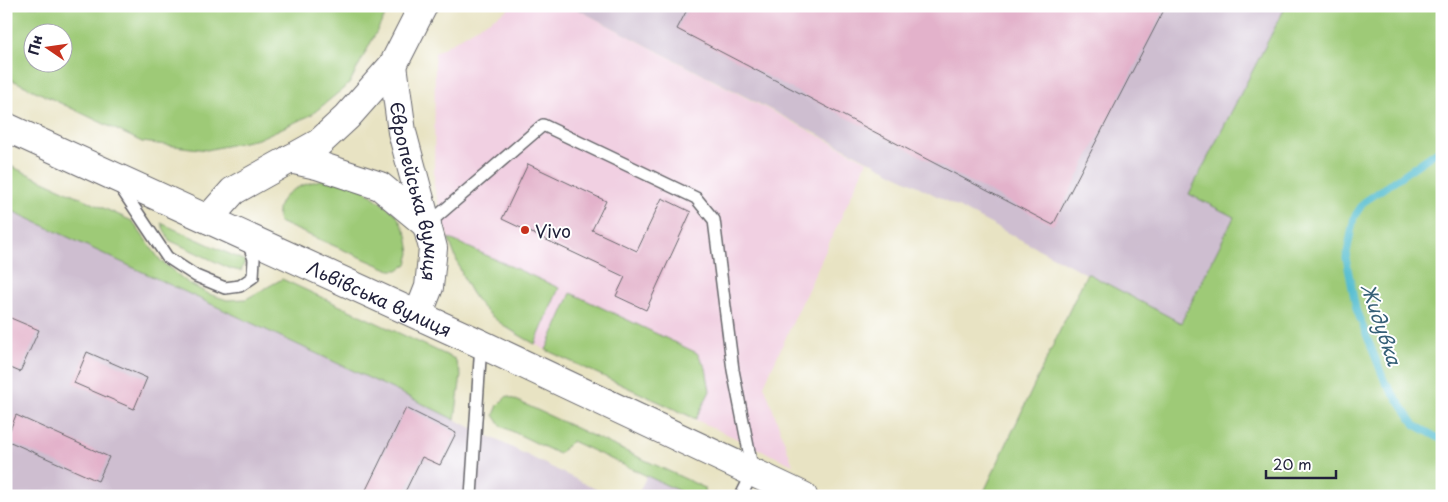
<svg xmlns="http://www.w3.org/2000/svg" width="1448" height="502" viewBox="0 0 1448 502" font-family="'Playpen Sans',sans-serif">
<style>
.built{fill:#f1d0e2}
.industrial{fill:#cebed0}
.green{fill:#9eca77;stroke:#607659;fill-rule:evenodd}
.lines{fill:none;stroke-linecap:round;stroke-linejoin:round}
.stream{stroke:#54bdd0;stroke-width:7}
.building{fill:#e3b2cb}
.service-casing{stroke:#67666b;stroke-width:14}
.primary-casing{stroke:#67666b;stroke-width:30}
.service{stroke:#fff;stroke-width:11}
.primary{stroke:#fff;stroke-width:28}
.poi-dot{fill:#c8321e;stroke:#fff;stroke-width:2}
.labels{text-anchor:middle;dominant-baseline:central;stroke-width:4;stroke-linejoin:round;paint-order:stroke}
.street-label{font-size:18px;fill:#22223b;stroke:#fff}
.poi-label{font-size:18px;fill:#22223b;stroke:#fff;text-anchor:start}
.water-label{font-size:19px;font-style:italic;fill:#366077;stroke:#fff}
</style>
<rect width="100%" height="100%" fill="#fff"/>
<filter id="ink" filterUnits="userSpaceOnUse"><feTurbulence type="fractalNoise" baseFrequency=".02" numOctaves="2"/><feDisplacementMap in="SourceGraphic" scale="10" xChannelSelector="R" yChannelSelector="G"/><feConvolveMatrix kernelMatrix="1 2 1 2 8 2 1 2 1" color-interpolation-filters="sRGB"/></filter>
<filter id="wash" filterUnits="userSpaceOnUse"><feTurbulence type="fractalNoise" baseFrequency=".0096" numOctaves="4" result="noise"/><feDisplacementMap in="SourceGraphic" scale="20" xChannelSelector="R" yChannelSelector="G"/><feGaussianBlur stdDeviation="1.12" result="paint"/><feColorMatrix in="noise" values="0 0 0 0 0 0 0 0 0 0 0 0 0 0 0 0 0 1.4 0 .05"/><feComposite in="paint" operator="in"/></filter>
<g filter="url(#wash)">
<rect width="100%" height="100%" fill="#e8e3c3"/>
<!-- built -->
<path class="built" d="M 513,6 L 571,6 L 867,161 L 764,385 L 793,465 L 546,350 L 514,333 L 490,315 L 471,293 L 448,238 L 434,186 L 435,53 Z"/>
<!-- industrial -->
<g class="industrial">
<path d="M 571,6 L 1286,6 L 1190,194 L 1234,217 L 1181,323 Z"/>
<path d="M 6,208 L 403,394 L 610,496 L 6,496 Z"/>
<path d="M 647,475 L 690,496 L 637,496 Z"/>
</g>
<!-- green -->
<g class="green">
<path d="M 6,6 L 390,6 L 349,84 L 311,115 L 258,139 L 207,150 L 142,142 L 6,77 ZM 32,32 L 62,32 L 62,62 L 32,62 Z"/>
<path d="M 1286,6 L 1442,6 L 1442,496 L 982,496 L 1087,273 L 1181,323 L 1234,217 L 1189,194 Z"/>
<path d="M 6,164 L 132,221 L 160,260 L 188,283 L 209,294 L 227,300 L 246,299 L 282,279 L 455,359 L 461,375 L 455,420 L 403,394 L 6,208 Z"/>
<path d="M 325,179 L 359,186 L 396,214 L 407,235 L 410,253 L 407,264 L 398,270 L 390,270 L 279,222 C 271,193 303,184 325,179 Z"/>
<path d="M 161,223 L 245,261 L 241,271 L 231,269 L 169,240 Z"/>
<path d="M 448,238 L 559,288 L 535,344 C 511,331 485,316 471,292 C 462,278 455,254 448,238 Z"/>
<path d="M 571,293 L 697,353 L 706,368 L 710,391 L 696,419 L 546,350 Z"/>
<path d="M 507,396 L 705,488 L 706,496 L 690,496 L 572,441 L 559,454 L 501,426 L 494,415 L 498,405 Z"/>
</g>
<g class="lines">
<!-- stream -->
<path class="stream" d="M 1442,148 L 1364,202 L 1354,217 L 1346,258 L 1356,309 L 1385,382 L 1415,425 L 1442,440"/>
</g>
<g id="blocks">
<!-- building -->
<g class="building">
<path d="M 689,6 L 1166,6 L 1053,225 L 677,29 Z"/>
<path d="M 528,164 L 606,201 L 592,230 L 637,251 L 662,198 L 691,212 L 646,310 L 616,296 L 625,277 L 502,219 Z"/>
<path d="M 6,316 L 39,330 L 20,372 L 6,366 Z"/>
<path d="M 87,352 L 147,378 L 134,409 L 74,383 Z"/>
<path d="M 406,408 L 456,433 L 440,465 L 422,457 L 403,496 L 363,496 Z"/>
<path d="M 16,415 L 109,457 L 98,481 L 6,440 Z"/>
</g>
</g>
</g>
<g filter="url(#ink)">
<use href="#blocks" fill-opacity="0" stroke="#67666b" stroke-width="1"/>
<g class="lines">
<defs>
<g id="service">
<path d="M 119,185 L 167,257 L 196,276 L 225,288 L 240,286 L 253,277 L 254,259 L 247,240"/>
<path d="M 427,225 L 543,125 L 696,198 L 714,220 L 733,370 L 753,472 L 741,496"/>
<path d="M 471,496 L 481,344"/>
</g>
<g id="primary">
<path id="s1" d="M 393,65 L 402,132 L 433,248 L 429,287 L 418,315"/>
<path id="s2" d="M 6,127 L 481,344 L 803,496"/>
<path d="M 290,159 L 317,165 L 380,186 L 427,225"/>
<path d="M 208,219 L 233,191 L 319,143 L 347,117 L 393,65 L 423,6"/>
</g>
</defs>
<!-- service casing -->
<use href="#service" class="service-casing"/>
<!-- primary casing -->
<use href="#primary" class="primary-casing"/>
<!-- service -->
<use href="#service" class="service"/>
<!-- primary -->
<use href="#primary" class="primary"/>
</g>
</g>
<!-- markers -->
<circle class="poi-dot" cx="525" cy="230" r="5"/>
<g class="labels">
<!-- street labels -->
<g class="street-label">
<text stroke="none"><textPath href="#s1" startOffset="129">Європейська вулиця</textPath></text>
<text stroke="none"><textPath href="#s2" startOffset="411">Львівська вулиця</textPath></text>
</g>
<!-- poi labels -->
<g class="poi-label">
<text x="535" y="230">Vivo</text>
</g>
<!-- water labels -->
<g class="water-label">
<text transform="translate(1382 324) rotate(71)">Жидувка</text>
</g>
</g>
<!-- margin -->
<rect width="1448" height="502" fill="none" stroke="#fff" stroke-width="25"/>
<!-- north arrow -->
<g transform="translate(48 48) rotate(283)"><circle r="24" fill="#ffffff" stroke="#a7a7b1"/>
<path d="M0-4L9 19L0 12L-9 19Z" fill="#c8321e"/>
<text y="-8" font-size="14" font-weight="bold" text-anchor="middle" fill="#22223b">Пн</text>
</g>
<!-- scale -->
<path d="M1266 470v8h70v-8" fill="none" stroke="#22223b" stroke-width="2.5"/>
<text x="1273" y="470" font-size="15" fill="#22223b" stroke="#ffffff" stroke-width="4" paint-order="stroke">20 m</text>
</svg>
